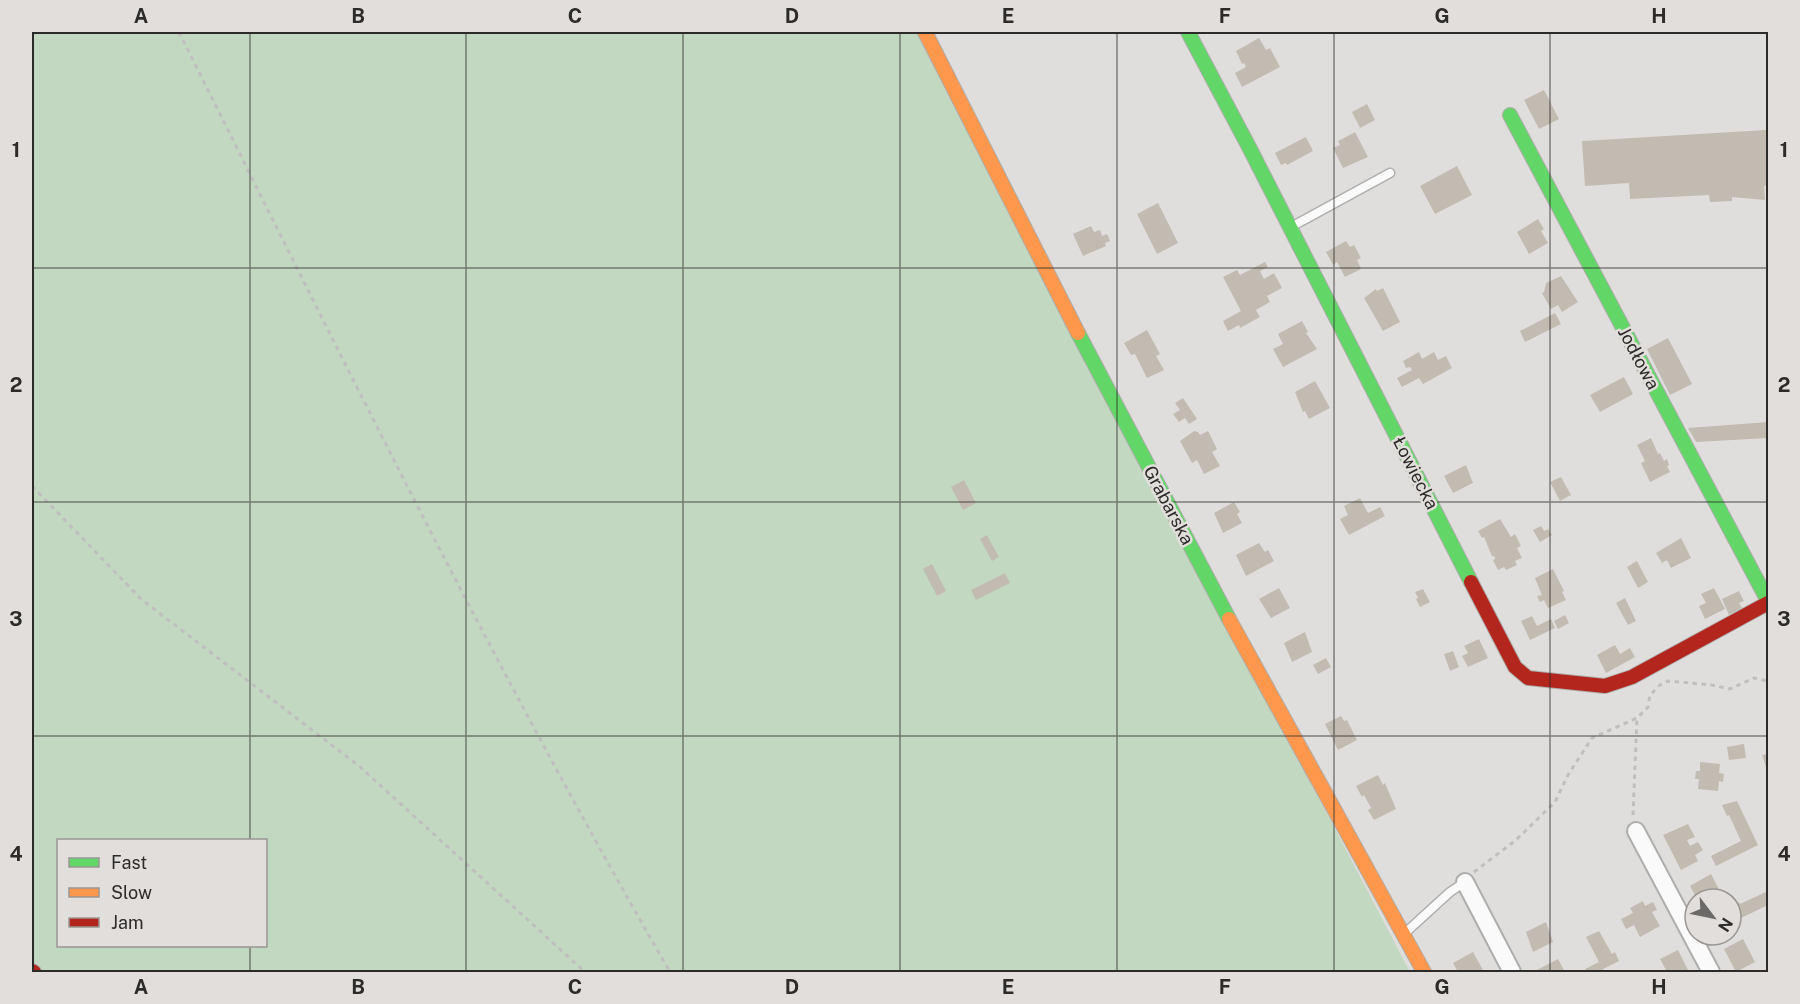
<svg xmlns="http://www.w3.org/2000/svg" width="1800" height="1004" viewBox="0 0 1800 1004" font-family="'Public Sans',sans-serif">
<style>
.green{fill:#c3d8c1;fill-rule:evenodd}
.building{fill:#c2bbb2}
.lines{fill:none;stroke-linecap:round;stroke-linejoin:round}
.lane-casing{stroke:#aeaeac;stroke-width:11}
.street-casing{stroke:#aeaeac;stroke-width:20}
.fast-casing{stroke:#aeaeac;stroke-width:16}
.slow-casing{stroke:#aeaeac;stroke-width:16}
.jam-casing{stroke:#aeaeac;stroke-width:16}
.path{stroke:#bfbfbf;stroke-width:3;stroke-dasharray:4.5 4.5;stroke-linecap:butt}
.lane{stroke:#fafafa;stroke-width:8}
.street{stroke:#fafafa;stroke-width:16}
.fast{stroke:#63d668;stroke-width:14}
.slow{stroke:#ff974d;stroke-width:14}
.jam{stroke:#b3261e;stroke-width:14}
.grid{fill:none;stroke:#2c2b2a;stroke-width:1.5;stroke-opacity:0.55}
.labels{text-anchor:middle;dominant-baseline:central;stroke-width:5;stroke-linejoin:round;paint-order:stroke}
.street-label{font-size:18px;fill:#2c2b2a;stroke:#e1dedb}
.neatline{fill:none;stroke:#2c2b2a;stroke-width:2}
.grid-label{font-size:20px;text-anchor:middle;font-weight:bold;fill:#2c2b2a}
</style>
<rect width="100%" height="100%" fill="#e0dedc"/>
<!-- green -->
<path class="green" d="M 32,32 L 922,32 L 1082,346 L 1410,972 L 32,972 ZM 58,840 L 266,840 L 266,946 L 58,946 Z"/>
<!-- building -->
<g class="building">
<path d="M 1259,38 L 1266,50 L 1270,48 L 1280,67 L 1242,87 L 1235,73 L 1246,67 L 1244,63 L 1242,64 L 1236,51 Z"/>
<path d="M 1544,90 L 1559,119 L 1539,129 L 1524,100 Z"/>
<path d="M 1367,104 L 1375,120 L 1360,128 L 1352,112 Z"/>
<path d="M 1766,130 L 1768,185 L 1764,186 L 1765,200 L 1732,197 L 1732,201 L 1710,202 L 1709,195 L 1630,199 L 1629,183 L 1585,186 L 1582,141 Z"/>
<path d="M 1355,132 L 1368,157 L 1343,168 L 1333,148 L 1340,145 L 1338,141 Z"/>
<path d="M 1306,137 L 1313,151 L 1287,165 L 1286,163 L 1281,165 L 1275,153 Z"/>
<path d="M 1457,166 L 1472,195 L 1435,214 L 1420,186 Z"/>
<path d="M 1158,203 L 1178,243 L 1157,254 L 1137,214 Z"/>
<path d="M 1538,219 L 1544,229 L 1541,231 L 1548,243 L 1529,254 L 1517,232 Z"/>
<path d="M 1091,226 L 1094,232 L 1100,230 L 1102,236 L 1107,234 L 1110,241 L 1105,243 L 1106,246 L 1083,256 L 1073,234 Z"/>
<path d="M 1346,241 L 1350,247 L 1354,245 L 1361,258 L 1357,260 L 1361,269 L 1345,277 L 1337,262 L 1333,265 L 1326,252 Z"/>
<path d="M 1265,262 L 1268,267 L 1260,271 L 1264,279 L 1274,273 L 1282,288 L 1267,296 L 1270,302 L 1256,310 L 1260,317 L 1240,328 L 1239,325 L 1228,331 L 1223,321 L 1241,311 L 1223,277 L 1237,270 L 1240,275 Z"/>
<path d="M 1561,276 L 1578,302 L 1562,312 L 1558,305 L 1551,309 L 1542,293 L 1544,292 L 1546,283 Z"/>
<path d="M 1383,288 L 1400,322 L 1383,331 L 1364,298 L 1376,289 L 1377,291 Z"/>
<path d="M 1555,313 L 1561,324 L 1525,342 L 1520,331 Z"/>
<path d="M 1302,321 L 1308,332 L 1306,333 L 1317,349 L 1283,367 L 1273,349 L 1283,344 L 1278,334 Z"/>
<path d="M 1147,330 L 1160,354 L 1156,356 L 1164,370 L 1147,378 L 1135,354 L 1131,355 L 1124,343 Z"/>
<path d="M 1668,338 L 1692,384 L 1670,395 L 1647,349 Z"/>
<path d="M 1419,352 L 1422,359 L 1434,352 L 1438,360 L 1446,356 L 1452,368 L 1423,384 L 1419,378 L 1402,387 L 1397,378 L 1412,370 L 1410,367 L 1406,368 L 1403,361 Z"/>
<path d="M 1624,377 L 1633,394 L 1600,412 L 1590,395 Z"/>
<path d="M 1315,381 L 1330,408 L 1309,419 L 1305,411 L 1303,412 L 1295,392 Z"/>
<path d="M 1183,398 L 1197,419 L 1189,424 L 1185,418 L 1179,422 L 1173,414 L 1180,410 L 1175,403 Z"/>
<path d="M 1768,422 L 1768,438 L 1696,442 L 1688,428 Z"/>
<path d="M 1194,431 L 1198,432 L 1200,435 L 1208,431 L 1217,449 L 1212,452 L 1220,466 L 1204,474 L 1197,460 L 1192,463 L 1180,441 Z"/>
<path d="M 1651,438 L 1658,454 L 1660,453 L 1664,461 L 1667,459 L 1669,465 L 1667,466 L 1670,472 L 1650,482 L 1641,463 L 1645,461 L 1637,445 Z"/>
<path d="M 1466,465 L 1473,483 L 1453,493 L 1444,476 Z"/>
<path d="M 1561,477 L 1571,495 L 1560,501 L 1550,482 Z"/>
<path d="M 964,480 L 976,503 L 963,510 L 951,487 Z"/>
<path d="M 1360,498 L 1368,513 L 1380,507 L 1385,516 L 1349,535 L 1340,519 L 1348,515 L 1344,506 Z"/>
<path d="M 1234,502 L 1240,512 L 1237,514 L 1242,523 L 1223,533 L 1214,513 Z"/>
<path d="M 1500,519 L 1511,537 L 1515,534 L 1521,546 L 1517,548 L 1522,558 L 1515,561 L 1517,565 L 1506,570 L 1504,567 L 1498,570 L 1493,560 L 1495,559 L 1495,557 L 1492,556 L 1484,537 L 1482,538 L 1478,531 Z"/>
<path d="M 1541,526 L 1544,531 L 1548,529 L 1552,535 L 1540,542 L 1533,530 Z"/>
<path d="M 987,535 L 999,557 L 992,561 L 980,539 Z"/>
<path d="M 1681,538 L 1691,558 L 1671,568 L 1667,560 L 1662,563 L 1656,553 Z"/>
<path d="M 1259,543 L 1265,552 L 1268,550 L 1274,561 L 1246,576 L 1236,555 Z"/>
<path d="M 1637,561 L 1648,582 L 1638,588 L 1627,567 Z"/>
<path d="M 932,564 L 946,591 L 937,596 L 923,569 Z"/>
<path d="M 1553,569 L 1564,591 L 1562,592 L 1566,600 L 1548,608 L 1544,600 L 1540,602 L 1537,596 L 1542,595 L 1535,578 Z"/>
<path d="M 1005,573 L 1010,583 L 976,600 L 971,590 Z"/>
<path d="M 1279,588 L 1290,608 L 1271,618 L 1259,599 Z"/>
<path d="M 1714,588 L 1725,609 L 1705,619 L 1699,606 L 1706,603 L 1701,594 Z"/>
<path d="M 1423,589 L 1430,602 L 1420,607 L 1416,599 L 1418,598 L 1415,592 Z"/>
<path d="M 1739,591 L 1744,601 L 1739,603 L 1742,608 L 1729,615 L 1722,599 Z"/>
<path d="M 1625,598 L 1636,621 L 1628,625 L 1616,603 Z"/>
<path d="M 1565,615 L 1569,623 L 1558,629 L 1554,621 Z"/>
<path d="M 1532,616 L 1537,626 L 1551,619 L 1555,628 L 1530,640 L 1521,621 Z"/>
<path d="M 1305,632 L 1312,652 L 1292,662 L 1284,643 Z"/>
<path d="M 1479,639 L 1488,658 L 1468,667 L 1462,656 L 1468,653 L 1464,646 Z"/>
<path d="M 1615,645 L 1620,654 L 1630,648 L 1635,657 L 1606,673 L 1597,655 Z"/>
<path d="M 1453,651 L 1459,667 L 1450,671 L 1444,654 Z"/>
<path d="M 1326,658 L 1331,667 L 1318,674 L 1313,665 Z"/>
<path d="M 1341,716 L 1344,721 L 1347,720 L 1357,740 L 1338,750 L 1325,724 Z"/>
<path d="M 1744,744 L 1746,758 L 1729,760 L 1727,747 Z"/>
<path d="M 1768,754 L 1768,767 L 1766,767 L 1762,755 Z"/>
<path d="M 1700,762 L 1720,764 L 1719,773 L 1724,774 L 1723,782 L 1719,781 L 1718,791 L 1698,789 L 1699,779 L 1695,779 L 1696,771 L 1700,771 Z"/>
<path d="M 1378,775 L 1383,785 L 1385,783 L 1396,809 L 1374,820 L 1368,810 L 1371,808 L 1364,795 L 1362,797 L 1356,786 Z"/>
<path d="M 1737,801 L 1758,845 L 1716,866 L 1711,856 L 1741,841 L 1729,815 L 1727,816 L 1722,805 Z"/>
<path d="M 1688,824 L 1695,837 L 1687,840 L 1690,846 L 1698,842 L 1703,850 L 1695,855 L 1698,861 L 1681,870 L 1663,835 Z"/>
<path d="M 1711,874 L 1724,899 L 1697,899 L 1690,886 Z"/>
<path d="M 1768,891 L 1768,905 L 1741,918 L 1734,904 L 1739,902 L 1740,904 Z"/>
<path d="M 1643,901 L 1645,906 L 1653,902 L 1657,910 L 1652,912 L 1660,926 L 1640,937 L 1634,925 L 1626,929 L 1621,919 L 1633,913 L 1630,908 Z"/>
<path d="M 1546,922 L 1553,942 L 1533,952 L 1526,932 Z"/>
<path d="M 1599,931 L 1612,954 L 1615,952 L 1619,961 L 1603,969 L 1604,972 L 1587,972 L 1585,969 L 1599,962 L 1586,937 Z"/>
<path d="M 1743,939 L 1755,962 L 1736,972 L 1724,949 Z"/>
<path d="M 1678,950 L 1689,972 L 1667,972 L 1660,959 Z"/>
<path d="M 1473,952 L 1484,972 L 1458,972 L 1453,963 Z"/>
<path d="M 1558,959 L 1565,972 L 1539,972 L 1537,970 Z"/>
</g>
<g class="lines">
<defs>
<g id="lane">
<path d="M 1291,227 L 1390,173"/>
<path d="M 1405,933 L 1450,892 L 1465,882"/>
</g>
<g id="street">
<path d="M 1636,831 L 1711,972"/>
<path d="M 1465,882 L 1512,972"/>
</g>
<g id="fast">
<path d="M 1188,32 L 1250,149 L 1471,582"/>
<path d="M 1510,115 L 1768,601"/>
<path d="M 1078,333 L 1229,619"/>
</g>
<g id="slow">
<path d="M 925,32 L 1078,333"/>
<path d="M 1229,619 L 1424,972"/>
</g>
<g id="jam">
<path d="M 1471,582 L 1515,667 L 1528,678 L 1605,686 L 1632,677 L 1768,603"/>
<path d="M 32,971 L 34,972"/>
</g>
</defs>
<!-- lane casing -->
<use href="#lane" class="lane-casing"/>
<!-- street casing -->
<use href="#street" class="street-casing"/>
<!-- fast casing -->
<use href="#fast" class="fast-casing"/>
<!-- slow casing -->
<use href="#slow" class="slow-casing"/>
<!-- jam casing -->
<use href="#jam" class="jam-casing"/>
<!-- path -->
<g class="path">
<path d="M 179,32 C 337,348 493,666 670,972"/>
<path d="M 32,486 L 141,599 L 359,766 L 585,972"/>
<path d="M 1633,815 L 1637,718"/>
<path d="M 1474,872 L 1516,840 L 1555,802 L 1568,775 L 1592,738 L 1637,718 L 1648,707 L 1650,695 L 1660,685 L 1668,681 L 1712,685 L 1730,689 L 1754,678 L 1768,681"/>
</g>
<!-- lane -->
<use href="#lane" class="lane"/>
<!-- street -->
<use href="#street" class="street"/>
<!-- fast -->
<use href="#fast" class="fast"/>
<!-- slow -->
<use href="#slow" class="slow"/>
<!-- jam -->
<use href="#jam" class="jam"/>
</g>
<!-- grid -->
<path class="grid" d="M 250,32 L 250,840M 466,32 L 466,972M 683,32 L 683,972M 900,32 L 900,972M 1117,32 L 1117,972M 1334,32 L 1334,972M 1550,32 L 1550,972M 32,268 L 1768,268M 32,502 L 1768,502M 32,736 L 1768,736M 250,946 L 250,972"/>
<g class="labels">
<!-- street labels -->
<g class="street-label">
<text transform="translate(1639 358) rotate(62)">Jodłowa</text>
<text transform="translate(1416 473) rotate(63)">Łowiecka</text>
<text transform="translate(1169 505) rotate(62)">Grabarska</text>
</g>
</g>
<!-- border -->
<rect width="1800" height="1004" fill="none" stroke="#e1dedb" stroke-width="66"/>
<!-- legend -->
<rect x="57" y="839" width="210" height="108" fill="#e1dedb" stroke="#999694" stroke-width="1.5"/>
<rect x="69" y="858" width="30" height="9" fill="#63d668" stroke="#999694" stroke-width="1.5"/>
<text x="111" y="869" font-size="18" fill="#2c2b2a">Fast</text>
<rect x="69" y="888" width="30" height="9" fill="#ff974d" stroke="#999694" stroke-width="1.5"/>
<text x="111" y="899" font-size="18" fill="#2c2b2a">Slow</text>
<rect x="69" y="918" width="30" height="9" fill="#b3261e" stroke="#999694" stroke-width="1.5"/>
<text x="111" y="929" font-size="18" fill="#2c2b2a">Jam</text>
<!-- north arrow -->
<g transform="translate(1713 917) rotate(122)"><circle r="28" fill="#e1dedb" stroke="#999694" stroke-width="1.5"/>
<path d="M0-4.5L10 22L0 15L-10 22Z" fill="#6b6a68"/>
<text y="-9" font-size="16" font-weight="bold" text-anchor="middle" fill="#2c2b2a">N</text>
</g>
<rect x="33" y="33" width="1734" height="938" class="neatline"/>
<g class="grid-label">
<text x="141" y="23">A</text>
<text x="358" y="23">B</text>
<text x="575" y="23">C</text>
<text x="792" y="23">D</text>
<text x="1008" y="23">E</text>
<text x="1225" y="23">F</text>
<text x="1442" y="23">G</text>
<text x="1659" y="23">H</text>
<text x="16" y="157">1</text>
<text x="1784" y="157">1</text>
<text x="16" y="392">2</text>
<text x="1784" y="392">2</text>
<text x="16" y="626">3</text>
<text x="1784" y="626">3</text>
<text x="16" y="861">4</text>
<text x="1784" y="861">4</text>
<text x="141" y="994">A</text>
<text x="358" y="994">B</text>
<text x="575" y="994">C</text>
<text x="792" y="994">D</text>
<text x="1008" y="994">E</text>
<text x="1225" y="994">F</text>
<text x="1442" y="994">G</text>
<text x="1659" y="994">H</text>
</g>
</svg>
